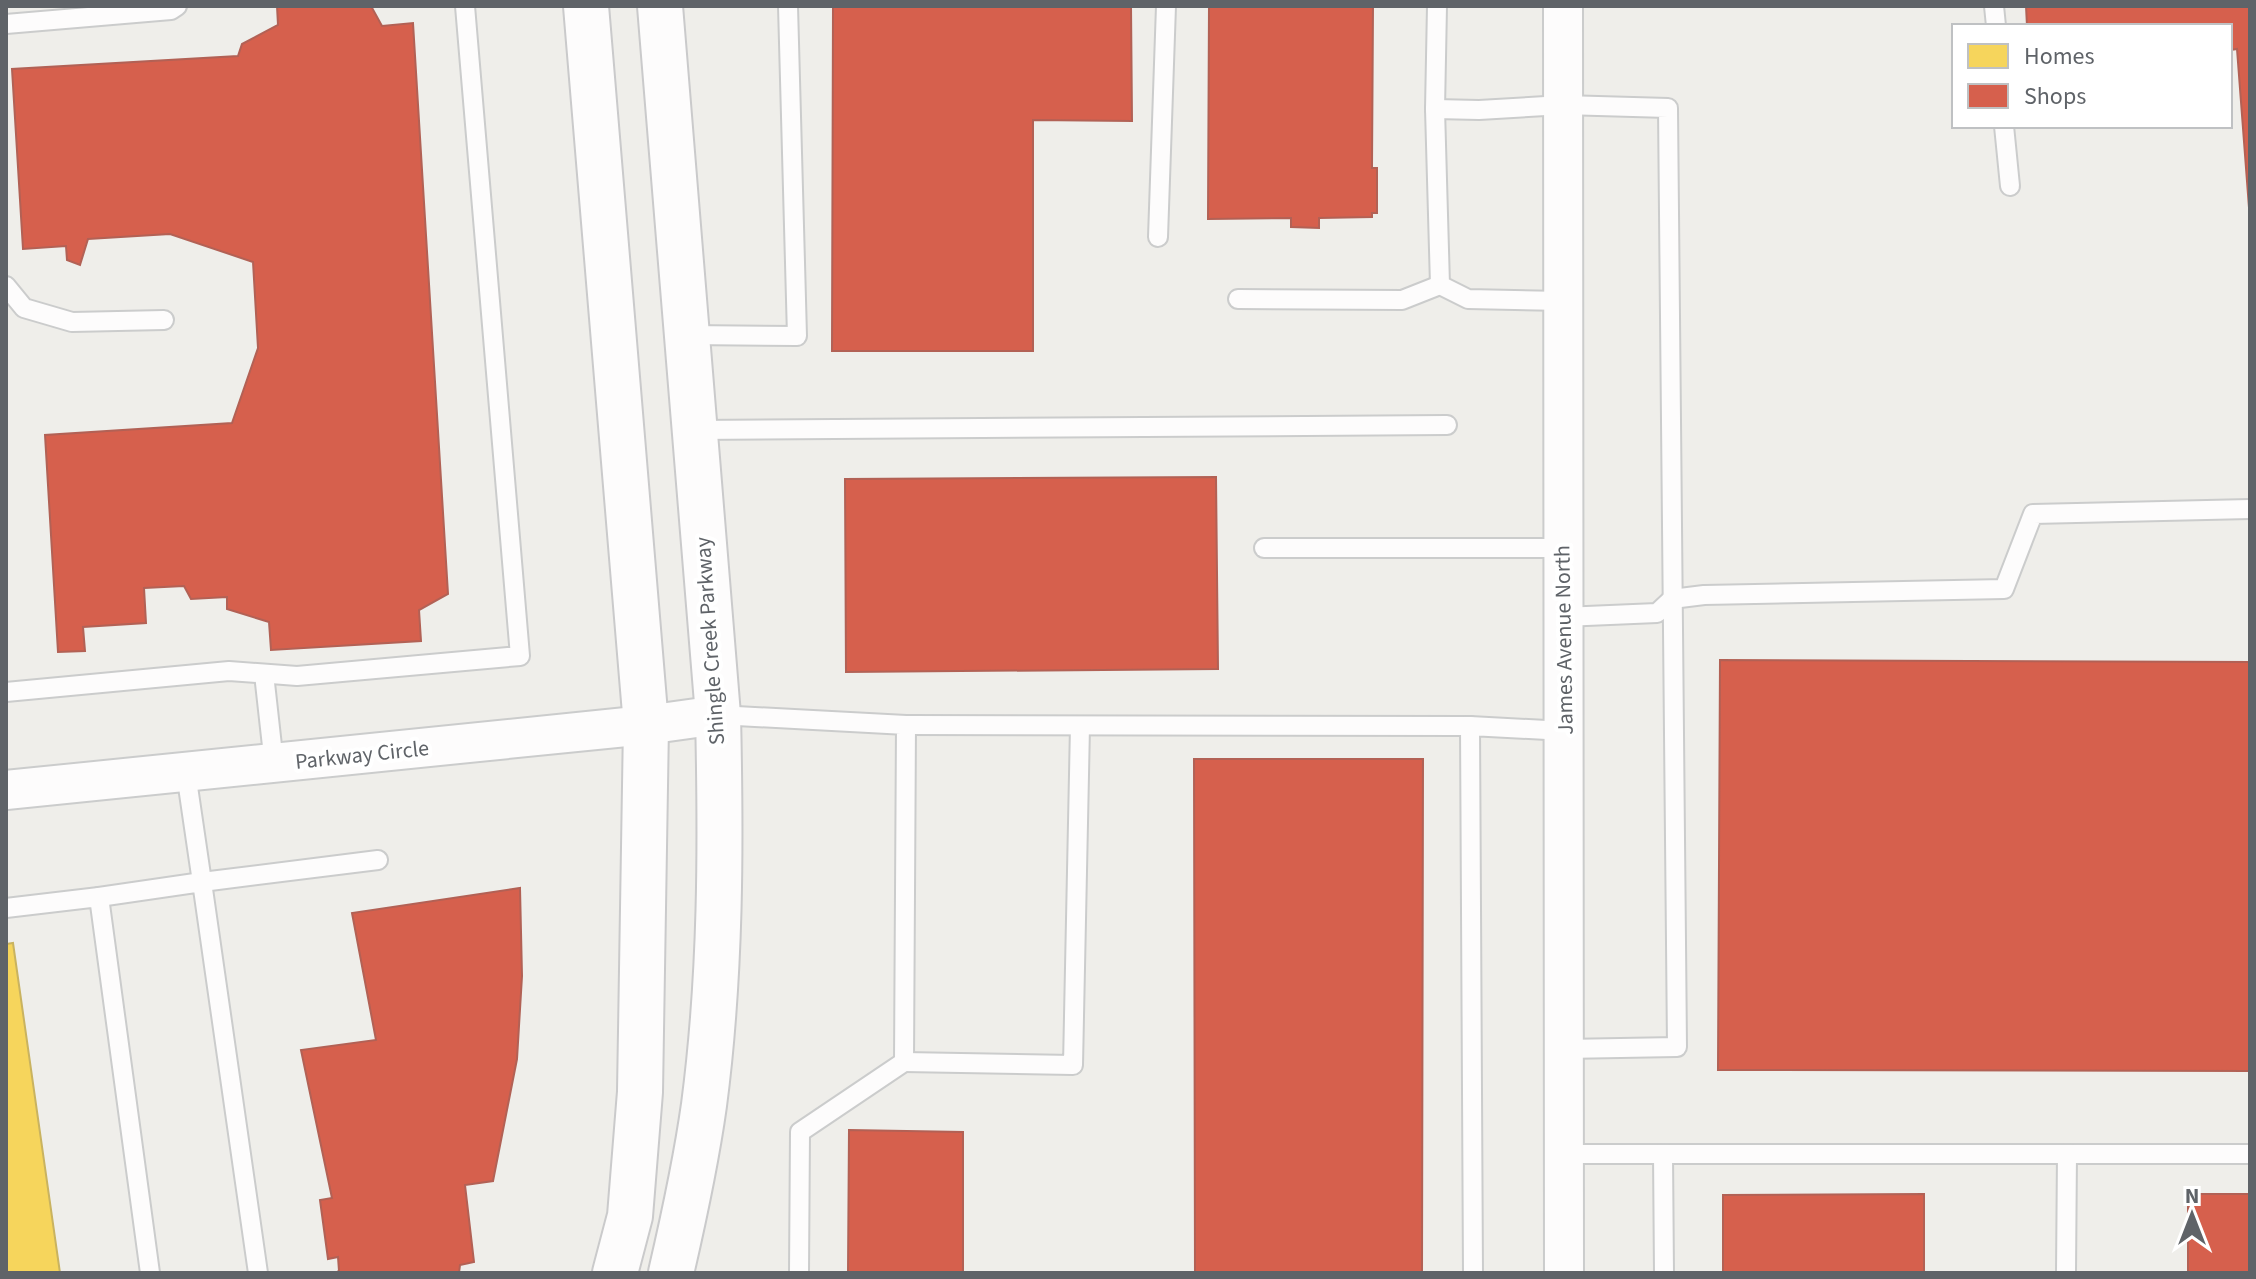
<svg xmlns="http://www.w3.org/2000/svg" width="2256" height="1279" viewBox="0 0 2256 1279" font-family="'Source Sans 3',sans-serif">
<style>
.homes{fill:#f6d55c;stroke:#c9b360;stroke-width:2}
.shops{fill:#d6604d;stroke:#b26155;stroke-width:2}
.lines{fill:none;stroke-linecap:round;stroke-linejoin:round}
.lane-casing{stroke:#cbcccc;stroke-width:22}
.street-casing{stroke:#cbcccc;stroke-width:42}
.secondary-casing{stroke:#cacacb;stroke-width:48}
.lane{stroke:#fdfcfc;stroke-width:18}
.street{stroke:#fdfcfc;stroke-width:38}
.secondary{stroke:#fdfcfc;stroke-width:44}
.labels{text-anchor:middle;dominant-baseline:central;stroke-width:8;stroke-linejoin:round;paint-order:stroke}
.street-label{font-size:22px;fill:#5f6368;stroke:#fff}
</style>
<rect width="100%" height="100%" fill="#efeeea"/>
<!-- homes -->
<path class="homes" d="M 13,943 L 60,1273 L 6,1273 L 6,944 Z"/>
<!-- shops -->
<g class="shops">
<path d="M 277,6 L 371,6 L 382,26 L 413,23 L 448,594 L 419,610 L 421,641 L 271,650 L 269,622 L 227,609 L 227,597 L 191,599 L 184,586 L 144,588 L 146,623 L 83,627 L 85,651 L 58,652 L 45,435 L 232,423 L 258,348 L 253,262 L 170,234 L 88,239 L 80,265 L 67,260 L 66,246 L 23,249 L 12,69 L 238,56 L 242,44 L 278,25 Z"/>
<path d="M 833,6 L 1131,6 L 1132,121 L 1033,120 L 1033,351 L 832,351 Z"/>
<path d="M 1209,6 L 1373,6 L 1372,168 L 1377,168 L 1377,213 L 1372,213 L 1372,217 L 1319,218 L 1319,228 L 1291,227 L 1291,218 L 1208,219 Z"/>
<path d="M 2026,6 L 2250,6 L 2250,221 L 2237,49 L 2230,50 L 2230,26 L 2027,26 Z"/>
<path d="M 1216,477 L 1218,669 L 846,672 L 845,479 Z"/>
<path d="M 1720,660 L 2250,662 L 2250,1071 L 1718,1070 Z"/>
<path d="M 1194,759 L 1423,759 L 1422,1273 L 1195,1273 Z"/>
<path d="M 520,888 L 522,976 L 517,1059 L 493,1181 L 465,1185 L 474,1262 L 460,1265 L 459,1273 L 335,1273 L 339,1271 L 338,1257 L 328,1259 L 320,1200 L 332,1198 L 301,1050 L 376,1040 L 352,913 Z"/>
<path d="M 849,1130 L 963,1132 L 963,1273 L 848,1273 Z"/>
<path d="M 1924,1194 L 1924,1273 L 1723,1273 L 1723,1195 Z"/>
<rect x="2188" y="1194" width="62" height="79"/>
</g>
<g class="lines">
<defs>
<g id="lane">
<path d="M 1437,6 L 1435,109 L 1440,285 L 1468,299 L 1563,301"/>
<path d="M 1994,6 L 1996,26"/>
<path d="M 6,24 L 171,10 L 177,6"/>
<path d="M 1435,109 L 1479,110 L 1563,105 L 1668,108 L 1677,1047 L 1564,1049"/>
<path d="M 2004,126 L 2010,186"/>
<path d="M 1158,237 L 1166,6"/>
<path d="M 6,286 L 24,308 L 72,322 L 164,320"/>
<path d="M 1238,299 L 1402,300 L 1440,285"/>
<path d="M 687,335 L 797,336 L 788,6"/>
<path d="M 693,430 L 1447,425"/>
<path d="M 1264,548 L 1563,548"/>
<path d="M 1563,617 L 1657,613 L 1672,599 L 1704,595 L 2004,589 L 2033,514 L 2250,509"/>
<path d="M 264,674 L 274,764"/>
<path d="M 6,692 L 229,671 L 297,676 L 520,656 L 465,6"/>
<path d="M 718,715 L 906,725 L 904,1062 L 800,1132 L 799,1273"/>
<path d="M 906,725 L 1470,726"/>
<path d="M 186,773 L 202,882 L 378,860"/>
<path d="M 99,897 L 202,882 L 258,1273"/>
<path d="M 6,908 L 99,897 L 150,1273"/>
<path d="M 904,1062 L 1073,1065 L 1080,726"/>
<path d="M 1564,1154 L 2250,1154"/>
<path d="M 1663,1154 L 1664,1273"/>
<path d="M 1473,1273 L 1470,726 L 1565,731"/>
<path d="M 2066,1273 L 2067,1154"/>
</g>
<g id="street">
<path d="M 1563,6 L 1564,1273"/>
<path d="M 6,790 L 646,725 L 718,715"/>
</g>
<g id="secondary">
<path d="M 586,6 L 646,725 L 640,1092 L 630,1216 L 615,1273"/>
<path d="M 660,6 L 718,715 C 721,845 721,976 704,1105 C 696,1162 684,1217 671,1273"/>
</g>
</defs>
<!-- lane casing -->
<use href="#lane" class="lane-casing"/>
<!-- street casing -->
<use href="#street" class="street-casing"/>
<!-- secondary casing -->
<use href="#secondary" class="secondary-casing"/>
<!-- lane -->
<use href="#lane" class="lane"/>
<!-- street -->
<use href="#street" class="street"/>
<!-- secondary -->
<use href="#secondary" class="secondary"/>
</g>
<g class="labels">
<!-- street labels -->
<g class="street-label">
<text transform="translate(1564 640) rotate(-91)">James Avenue North</text>
<text transform="translate(710 641) rotate(-94)">Shingle Creek Parkway</text>
<text transform="translate(362 755) rotate(-6)">Parkway Circle</text>
</g>
</g>
<!-- border -->
<rect width="2256" height="1279" fill="none" stroke="#5f6368" stroke-width="16"/>
<!-- legend -->
<rect x="1952" y="24" width="280" height="104" fill="#ffffff" stroke="#bfc1c3" stroke-width="2"/>
<rect x="1968" y="44" width="40" height="24" fill="#f6d55c" stroke="#bfc1c3" stroke-width="2"/>
<text x="2024" y="64" font-size="24" fill="#5f6368">Homes</text>
<rect x="1968" y="84" width="40" height="24" fill="#d6604d" stroke="#bfc1c3" stroke-width="2"/>
<text x="2024" y="104" font-size="24" fill="#5f6368">Shops</text>
<!-- north arrow -->
<g transform="translate(2192 1215)" stroke="#ffffff" stroke-width="6" paint-order="stroke">
<path d="M0-6L14 30L0 20L-14 30Z" fill="#5f6368"/>
<text y="-12" font-size="22" font-weight="bold" text-anchor="middle" fill="#5f6368">N</text>
</g>
</svg>
